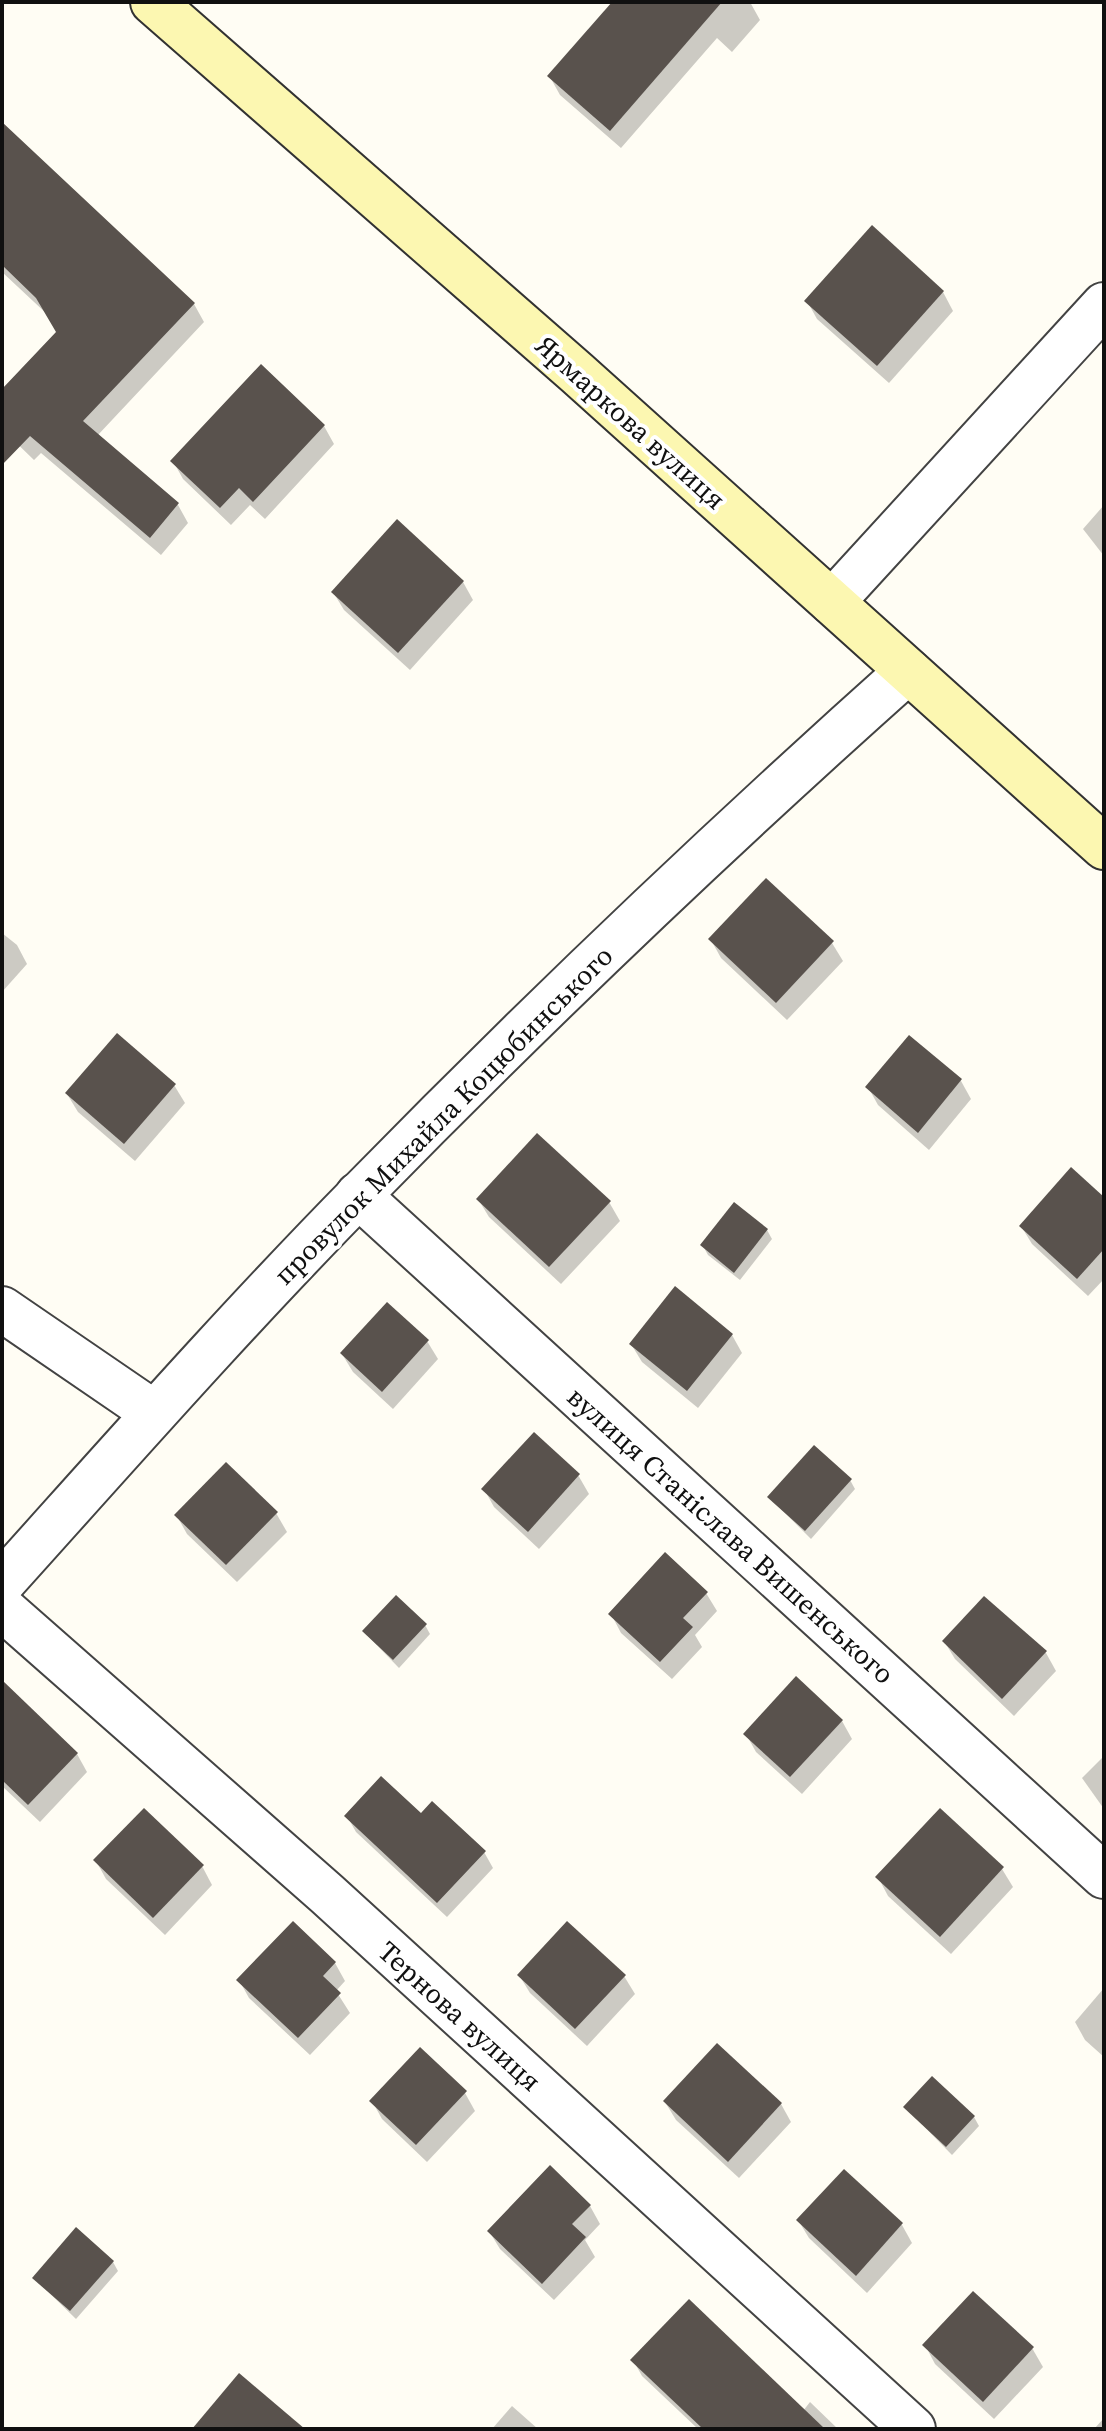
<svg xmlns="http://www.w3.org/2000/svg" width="1106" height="2431" viewBox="0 0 1106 2431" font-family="'Source Serif 4',serif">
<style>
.shadow{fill:#0003}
.building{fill:#59524d}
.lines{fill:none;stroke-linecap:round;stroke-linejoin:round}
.minor-casing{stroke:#434343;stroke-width:48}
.secondary-casing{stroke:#323232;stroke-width:48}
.minor{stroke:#fff;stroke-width:44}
.secondary{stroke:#fcf7b1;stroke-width:44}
.labels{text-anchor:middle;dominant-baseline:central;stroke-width:8;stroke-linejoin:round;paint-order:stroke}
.street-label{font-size:28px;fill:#101010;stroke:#fff}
</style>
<rect width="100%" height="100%" fill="#fffdf4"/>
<!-- shadow -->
<g class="shadow">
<path d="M 616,2 L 750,2 L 760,20 L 732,52 L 717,38 L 621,148 L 560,95 L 550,77 Z"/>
<path d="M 2,145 L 194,304 L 204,322 L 97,436 L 178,505 L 188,523 L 161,555 L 41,453 L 34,460 L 2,429 L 2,392 L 58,332 L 49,316 L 2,272 Z"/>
<path d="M 943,292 L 953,311 L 889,383 L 817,319 L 807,301 Z"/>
<path d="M 324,426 L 334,444 L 265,519 L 250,505 L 231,525 L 183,479 L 173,461 Z"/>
<path d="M 1104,505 L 1104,556 L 1083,529 Z"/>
<path d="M 463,582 L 473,600 L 410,670 L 344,610 L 333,592 Z"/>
<path d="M 2,933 L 17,945 L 27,964 L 2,992 Z"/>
<path d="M 711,940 L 832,943 L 843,961 L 787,1020 L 721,958 Z"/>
<path d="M 909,1037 L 961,1081 L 971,1099 L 929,1150 L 878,1105 L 868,1087 Z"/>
<path d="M 174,1085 L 185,1103 L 135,1161 L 78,1112 L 67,1094 Z"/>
<path d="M 478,1199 L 609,1202 L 620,1221 L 561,1284 L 489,1217 Z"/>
<path d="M 1104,1200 L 1104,1279 L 1088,1296 L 1032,1244 L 1021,1226 Z"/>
<path d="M 767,1230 L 772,1239 L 740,1280 L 708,1255 L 703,1246 Z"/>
<path d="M 732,1335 L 742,1353 L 698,1408 L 642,1362 L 631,1344 Z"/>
<path d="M 427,1341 L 438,1359 L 393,1409 L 353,1372 L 342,1354 Z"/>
<path d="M 578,1475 L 589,1494 L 539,1549 L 494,1507 L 484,1489 Z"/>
<path d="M 850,1480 L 855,1489 L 811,1539 L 770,1498 Z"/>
<path d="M 276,1513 L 287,1532 L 237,1582 L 187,1534 L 177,1516 Z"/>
<path d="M 706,1593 L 717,1611 L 695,1635 L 702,1647 L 672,1679 L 621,1633 L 611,1614 Z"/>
<path d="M 985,1599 L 1046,1653 L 1056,1671 L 1014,1716 L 955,1659 L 944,1641 Z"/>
<path d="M 425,1625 L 430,1634 L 399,1668 L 364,1632 Z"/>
<path d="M 2,1703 L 77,1754 L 87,1772 L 40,1822 L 2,1786 Z"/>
<path d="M 842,1721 L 852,1739 L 802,1794 L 756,1752 L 746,1734 Z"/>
<path d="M 1104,1756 L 1104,1809 L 1082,1778 Z"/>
<path d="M 347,1816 L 484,1852 L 493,1868 L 447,1917 L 356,1832 Z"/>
<path d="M 96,1861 L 202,1866 L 212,1885 L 165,1935 L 106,1879 Z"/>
<path d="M 1002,1869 L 1013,1887 L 951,1954 L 888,1896 L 878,1877 Z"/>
<path d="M 335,1963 L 345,1981 L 336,1991 L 350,2013 L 310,2055 L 249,1998 L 239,1980 Z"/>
<path d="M 519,1975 L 624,1976 L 635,1994 L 587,2046 L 530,1993 Z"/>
<path d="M 1104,1988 L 1104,2057 L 1085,2040 L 1075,2022 Z"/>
<path d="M 465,2093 L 475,2111 L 427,2162 L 382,2119 L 372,2101 Z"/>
<path d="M 665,2102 L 781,2104 L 791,2122 L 739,2178 L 676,2120 Z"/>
<path d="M 905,2107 L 974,2117 L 979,2126 L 952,2155 Z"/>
<path d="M 590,2206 L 600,2224 L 585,2240 L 595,2257 L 554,2300 L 500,2249 L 489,2231 Z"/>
<path d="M 798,2220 L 902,2225 L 912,2243 L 867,2293 L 809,2238 Z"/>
<path d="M 113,2262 L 118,2271 L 76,2319 L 34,2278 Z"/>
<path d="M 925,2345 L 1032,2348 L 1043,2367 L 994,2419 L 935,2364 Z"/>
<path d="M 633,2360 L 803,2411 L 810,2402 L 838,2429 L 698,2429 L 642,2376 Z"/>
<path d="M 512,2406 L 538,2429 L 492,2429 Z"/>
<path d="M 1104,2418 L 1104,2429 L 1094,2429 Z"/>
</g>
<!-- building -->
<g class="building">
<path d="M 612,2 L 722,2 L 610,131 L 547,76 Z"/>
<path d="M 2,122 L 195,303 L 83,421 L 179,503 L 150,538 L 30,436 L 2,465 L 2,389 L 56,332 L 36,298 L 2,265 Z"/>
<path d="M 872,225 L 944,291 L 877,366 L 804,301 Z"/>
<path d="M 261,364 L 325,425 L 253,502 L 239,488 L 220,508 L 170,461 Z"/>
<path d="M 397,519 L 464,581 L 398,653 L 331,592 Z"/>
<path d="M 766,878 L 834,941 L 776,1003 L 708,939 Z"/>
<path d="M 117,1033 L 176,1084 L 124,1144 L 65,1093 Z"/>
<path d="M 909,1035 L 962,1079 L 918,1133 L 865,1087 Z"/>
<path d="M 537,1133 L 611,1201 L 549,1267 L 476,1199 Z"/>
<path d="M 1071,1167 L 1104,1197 L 1104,1249 L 1077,1279 L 1019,1226 Z"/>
<path d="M 734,1202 L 768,1229 L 734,1273 L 700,1245 Z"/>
<path d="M 675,1286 L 733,1334 L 687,1391 L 629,1344 Z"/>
<path d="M 387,1302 L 429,1340 L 382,1392 L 340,1353 Z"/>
<path d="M 534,1432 L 580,1474 L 528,1532 L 481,1489 Z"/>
<path d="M 814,1445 L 852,1479 L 805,1531 L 767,1497 Z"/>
<path d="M 226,1462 L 278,1512 L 226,1565 L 174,1515 Z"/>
<path d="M 665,1552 L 708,1592 L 683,1618 L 693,1627 L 660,1662 L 608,1614 Z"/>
<path d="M 396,1595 L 427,1624 L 393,1660 L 362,1631 Z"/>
<path d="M 984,1596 L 1047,1651 L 1002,1699 L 942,1641 Z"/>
<path d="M 796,1676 L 843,1720 L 790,1777 L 743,1734 Z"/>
<path d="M 2,1680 L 78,1753 L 28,1805 L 2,1780 Z"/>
<path d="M 381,1776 L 421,1813 L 432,1801 L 486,1851 L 437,1903 L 344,1816 Z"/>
<path d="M 144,1808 L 204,1865 L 153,1918 L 93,1860 Z"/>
<path d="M 940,1808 L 1004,1867 L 940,1937 L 875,1877 Z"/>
<path d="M 293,1921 L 336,1962 L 323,1976 L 341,1993 L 298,2038 L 236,1980 Z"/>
<path d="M 567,1921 L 626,1975 L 575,2029 L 517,1975 Z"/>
<path d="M 717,2043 L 782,2103 L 728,2162 L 663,2101 Z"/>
<path d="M 420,2047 L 467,2091 L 416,2145 L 369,2101 Z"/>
<path d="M 932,2076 L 975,2116 L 946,2147 L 903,2107 Z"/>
<path d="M 550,2165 L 591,2205 L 572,2224 L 586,2237 L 542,2284 L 487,2231 Z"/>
<path d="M 844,2169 L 903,2223 L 856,2276 L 796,2220 Z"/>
<path d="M 76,2227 L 114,2261 L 70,2311 L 32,2278 Z"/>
<path d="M 973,2291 L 1034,2347 L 983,2402 L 922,2345 Z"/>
<path d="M 689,2299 L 825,2429 L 703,2429 L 630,2360 Z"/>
<path d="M 239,2373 L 305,2429 L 192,2429 Z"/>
</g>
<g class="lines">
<defs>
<g id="minor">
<path d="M 832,602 L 1104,305"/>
<path d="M 358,1195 L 1104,1876"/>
<path d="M 2,1309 L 154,1413"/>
<path d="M 2,1583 C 120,1452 237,1319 361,1193 C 537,1013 720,839 908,671"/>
<path d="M 2,1608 L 327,1894 L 913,2429"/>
</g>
<path id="secondary" d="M 153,2 L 577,373 L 1104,847"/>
</defs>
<!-- minor casing -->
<use href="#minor" class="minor-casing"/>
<!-- secondary casing -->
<use href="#secondary" class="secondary-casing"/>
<!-- minor -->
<use href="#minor" class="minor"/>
<!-- secondary -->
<use href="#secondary" class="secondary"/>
</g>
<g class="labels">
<!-- street labels -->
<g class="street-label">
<text transform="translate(631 422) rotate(42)">Ярмаркова вулиця</text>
<text transform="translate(443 1115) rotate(-45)">провулок Михайла Коцюбинського</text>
<text transform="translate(731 1535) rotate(42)">вулиця Станіслава Вишенського</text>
<text transform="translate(460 2016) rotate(42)">Тернова вулиця</text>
</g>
</g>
<!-- border -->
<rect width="1106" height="2431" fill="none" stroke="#101010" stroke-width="8"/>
</svg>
